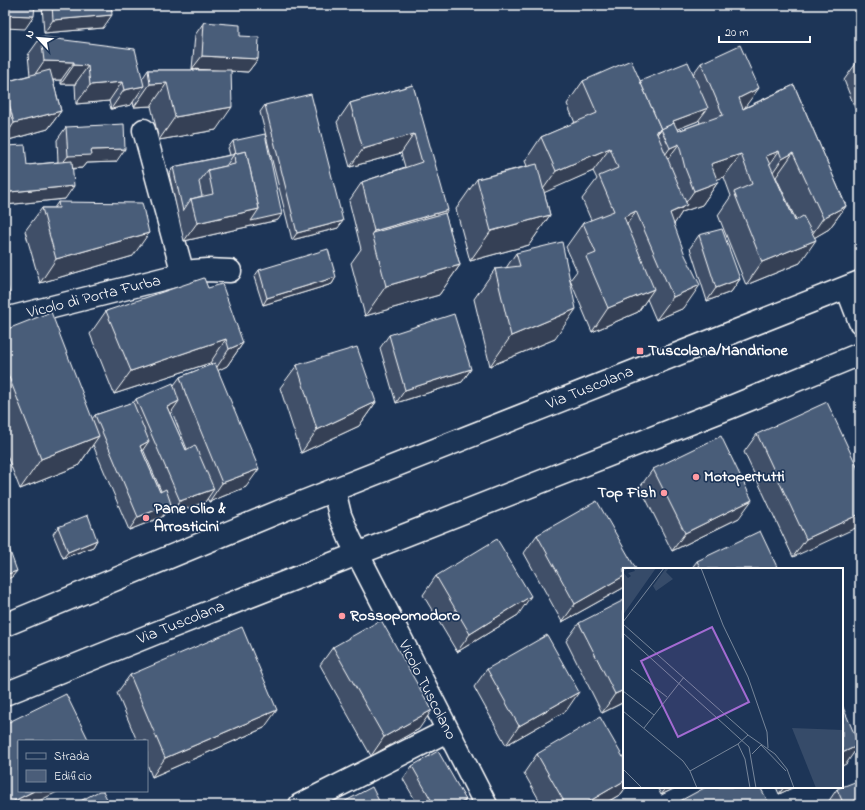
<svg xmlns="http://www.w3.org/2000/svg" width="865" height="810" viewBox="0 0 865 810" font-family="'Indie Flower',sans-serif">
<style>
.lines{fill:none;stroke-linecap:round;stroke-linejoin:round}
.minor-casing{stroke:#fff;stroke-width:25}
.major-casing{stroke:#fff;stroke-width:25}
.minor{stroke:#1d3557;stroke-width:22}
.major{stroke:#1d3557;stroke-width:22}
.wall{fill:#405068;stroke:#fff;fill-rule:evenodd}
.shaded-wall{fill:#344155;stroke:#fff}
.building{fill:#4a5d79;stroke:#fff}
.poi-dot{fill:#ff9aa2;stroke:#1d3557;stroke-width:1.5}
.labels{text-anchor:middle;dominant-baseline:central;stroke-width:3.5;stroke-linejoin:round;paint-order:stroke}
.street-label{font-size:16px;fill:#fff;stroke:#1d3557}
.poi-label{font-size:16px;font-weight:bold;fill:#fff;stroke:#1d3557;text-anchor:start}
.inset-road{fill:none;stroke:#77869a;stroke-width:1}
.view{fill:#a36bd2;fill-opacity:0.15;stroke:#a36bd2;stroke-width:2}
.inset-edge{fill:none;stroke:#fff;stroke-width:2}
</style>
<rect width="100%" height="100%" fill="#1d3557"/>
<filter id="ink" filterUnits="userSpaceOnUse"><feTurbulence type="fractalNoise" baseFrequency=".025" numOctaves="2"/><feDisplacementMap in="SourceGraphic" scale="8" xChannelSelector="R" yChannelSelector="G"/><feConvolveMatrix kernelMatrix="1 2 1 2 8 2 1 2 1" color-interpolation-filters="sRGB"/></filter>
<g filter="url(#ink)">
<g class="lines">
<defs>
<g id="minor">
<path d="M 144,130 L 183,274"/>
<path d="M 847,288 L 860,322"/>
<path d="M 5,319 L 194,271 L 207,270 L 230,271"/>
<path d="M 334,490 L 340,515 L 350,539 L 486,805"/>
<path d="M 300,805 L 447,731"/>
</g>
<g id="major">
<path d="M 5,625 L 288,508 L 860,282"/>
<path d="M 5,694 L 156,633 L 731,407 L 860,354"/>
</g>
</defs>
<!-- minor casing -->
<use href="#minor" class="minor-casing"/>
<!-- major casing -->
<use href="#major" class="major-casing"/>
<!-- minor -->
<use href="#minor" class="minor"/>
<!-- major -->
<use href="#major" class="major"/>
</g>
<!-- wall -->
<g class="wall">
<path d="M 42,5 L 111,5 L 103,28 L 44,33 Z"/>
<path d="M 204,22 L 240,36 L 258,59 L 248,72 L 231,71 L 216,130 L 159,140 L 151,106 L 134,107 L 133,102 L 131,105 L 111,109 L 109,101 L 76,104 L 75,84 L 61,84 L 61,80 L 53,80 L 61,111 L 48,129 L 5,141 L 5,82 L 30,75 L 28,55 L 41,37 L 142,79 L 148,70 L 207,70 L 192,69 L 195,35 Z"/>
<path d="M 857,62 L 860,62 L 860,121 L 844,80 Z"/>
<path d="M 701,63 L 744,108 L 794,85 L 846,206 L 829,229 L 815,237 L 800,263 L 746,285 L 718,215 L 731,196 L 724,177 L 717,179 L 718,182 L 702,205 L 682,212 L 674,224 L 684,308 L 656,320 L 647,299 L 638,312 L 592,332 L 570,280 L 577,271 L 566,247 L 583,223 L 591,220 L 582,199 L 597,179 L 593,171 L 544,192 L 550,215 L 529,245 L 470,261 L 456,209 L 477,179 L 527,166 L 525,161 L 541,137 L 575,123 L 567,104 L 583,81 L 640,81 L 693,74 ZM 699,120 L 700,123 L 678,131 L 677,129 L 698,121 ZM 775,177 L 776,177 L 796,220 L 795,221 Z"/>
<path d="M 413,85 L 445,214 L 460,265 L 439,295 L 365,316 L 351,263 L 361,249 L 349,201 L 362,182 L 405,167 L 401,153 L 350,167 L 337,122 L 350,103 Z"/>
<path d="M 265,105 L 338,228 L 292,240 L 260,112 Z"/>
<path d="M 66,127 L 116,162 L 86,163 L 82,168 L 72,169 L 65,199 L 5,205 L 5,146 L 27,165 L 58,162 L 57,140 Z"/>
<path d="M 233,141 L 278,220 L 184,241 L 169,174 L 173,167 L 230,155 L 228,148 Z"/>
<path d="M 58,202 L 133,256 L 40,283 L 25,231 L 42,208 L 54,208 Z"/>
<path d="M 699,235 L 740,279 L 731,292 L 707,301 L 690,248 Z"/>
<path d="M 516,253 L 555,339 L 490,366 L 474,299 L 495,269 L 506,268 Z"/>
<path d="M 259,270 L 336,277 L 332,284 L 263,305 L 254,277 Z"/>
<path d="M 208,288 L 243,343 L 227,366 L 218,370 L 246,487 L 209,502 L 207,498 L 205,502 L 171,514 L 168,509 L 162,517 L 129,530 L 93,445 L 78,466 L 20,489 L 5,451 L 5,330 L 92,419 L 95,415 L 134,402 L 136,399 L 174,385 L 180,377 L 211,365 L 210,363 L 114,394 L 90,334 L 106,311 ZM 172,412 L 187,449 L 186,450 L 170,414 ZM 143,449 L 161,491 L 160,492 L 142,451 Z"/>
<path d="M 389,335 L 471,369 L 462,382 L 396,403 L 380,348 Z"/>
<path d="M 297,365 L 376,402 L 359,426 L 301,453 L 280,388 Z"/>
<path d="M 757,434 L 860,473 L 793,557 L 744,452 Z"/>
<path d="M 653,469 L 739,518 L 672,551 L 640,487 Z"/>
<path d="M 58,527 L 97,540 L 93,547 L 63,558 L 53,534 Z"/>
<path d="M 537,535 L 624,569 L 624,586 L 623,588 L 562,622 L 524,553 Z"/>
<path d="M 697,561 L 778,569 L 691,569 Z"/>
<path d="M 436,576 L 518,615 L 457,652 L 423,595 Z"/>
<path d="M 579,623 L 624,702 L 602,713 L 566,641 Z"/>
<path d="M 333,647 L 419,729 L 371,756 L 320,665 Z"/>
<path d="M 487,669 L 566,711 L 506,745 L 474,687 Z"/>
<path d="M 130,675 L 264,728 L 152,777 L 147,764 L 147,741 L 137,741 L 117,693 Z"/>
<path d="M 5,724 L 31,805 L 5,805 Z"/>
<path d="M 537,754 L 624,787 L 626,787 L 621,794 L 602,805 L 542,805 L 524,773 Z"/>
<path d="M 412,766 L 466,800 L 462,805 L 418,805 L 403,779 Z"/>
<path d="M 657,787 L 677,787 L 661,795 Z"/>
<path d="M 776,787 L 794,787 L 779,794 Z"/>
<path d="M 837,789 L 860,805 L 826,805 Z"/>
<path d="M 680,801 L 770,805 L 677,805 Z"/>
</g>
<!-- shaded-wall -->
<g class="shaded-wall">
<path d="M 5,15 L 34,16 L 25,29 L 5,28 Z"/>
<path d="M 112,15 L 103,28 L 44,33 L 53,20 Z"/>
<path d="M 202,56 L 258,59 L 248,72 L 192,69 Z"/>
<path d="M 44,61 L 74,62 L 61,80 L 31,80 Z"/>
<path d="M 74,65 L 88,66 L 75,84 L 61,84 Z"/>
<path d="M 122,82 L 109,101 L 76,104 L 90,85 Z"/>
<path d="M 167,83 L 151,106 L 134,107 L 150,84 Z"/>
<path d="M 144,86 L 131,105 L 111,109 L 124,90 Z"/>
<path d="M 759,88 L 742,111 L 739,98 Z"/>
<path d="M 232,107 L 216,130 L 159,140 L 175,117 Z"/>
<path d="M 708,108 L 698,121 L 675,130 L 673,121 Z"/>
<path d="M 61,111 L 48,129 L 5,141 L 5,137 L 14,123 Z"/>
<path d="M 661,129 L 644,152 L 656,131 Z"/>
<path d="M 414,134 L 401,153 L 350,167 L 363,149 Z"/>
<path d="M 679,144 L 662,167 L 653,172 L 670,148 Z"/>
<path d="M 610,148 L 593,171 L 539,195 L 556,171 Z"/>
<path d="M 125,149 L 116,162 L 86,163 L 82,168 L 58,169 L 68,156 L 91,150 Z"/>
<path d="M 779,151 L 763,174 L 750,179 L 766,156 Z"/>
<path d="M 793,153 L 776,177 L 766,182 L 782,159 Z"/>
<path d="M 741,154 L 724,177 L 695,187 L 711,164 Z"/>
<path d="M 718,182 L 702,205 L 682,212 L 671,229 L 670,213 L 682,208 L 694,191 Z"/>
<path d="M 74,186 L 65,199 L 5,205 L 5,200 L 10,192 Z"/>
<path d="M 846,206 L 829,229 L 807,242 L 823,218 Z"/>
<path d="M 259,209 L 282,214 L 278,220 L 184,241 L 197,223 Z"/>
<path d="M 448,210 L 435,228 L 372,234 L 374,231 Z"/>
<path d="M 636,211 L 620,234 L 624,217 Z"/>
<path d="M 550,215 L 529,245 L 470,261 L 491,231 Z"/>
<path d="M 343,221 L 338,228 L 292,240 L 297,233 Z"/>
<path d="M 149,233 L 133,256 L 40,283 L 56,259 Z"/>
<path d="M 816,240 L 800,263 L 746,285 L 762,262 Z"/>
<path d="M 460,265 L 439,295 L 365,316 L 386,286 Z"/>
<path d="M 336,277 L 332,284 L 263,305 L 267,298 Z"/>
<path d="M 740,279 L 731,292 L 707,301 L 716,288 Z"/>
<path d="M 700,285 L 684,308 L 656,320 L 673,297 Z"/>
<path d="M 654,289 L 638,312 L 592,332 L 608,308 Z"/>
<path d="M 10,295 L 5,301 L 5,296 Z"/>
<path d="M 576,309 L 555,339 L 490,366 L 511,336 Z"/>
<path d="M 226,339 L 210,363 L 114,394 L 131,371 Z"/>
<path d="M 243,343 L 227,366 L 213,373 L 229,349 Z"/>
<path d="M 471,369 L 462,382 L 396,403 L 405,390 Z"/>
<path d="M 179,401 L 170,414 L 167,407 Z"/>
<path d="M 376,402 L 359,426 L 301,453 L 317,430 Z"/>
<path d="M 99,436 L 78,466 L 20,489 L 41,459 Z"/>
<path d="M 149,441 L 140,454 L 140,446 Z"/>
<path d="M 259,469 L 246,487 L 209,502 L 222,483 Z"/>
<path d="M 214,489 L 205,502 L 171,514 L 180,501 Z"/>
<path d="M 752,500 L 739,518 L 672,551 L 685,533 Z"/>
<path d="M 171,504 L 162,517 L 129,530 L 138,517 Z"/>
<path d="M 860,514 L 860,526 L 793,557 L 806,539 Z"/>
<path d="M 97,540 L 93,547 L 63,558 L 68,552 Z"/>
<path d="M 17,571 L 12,577 L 5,580 L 5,575 Z"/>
<path d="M 624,576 L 624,586 L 623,588 L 562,622 L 575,604 Z"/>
<path d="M 531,596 L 518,615 L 457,652 L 470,634 Z"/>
<path d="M 624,690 L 624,702 L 602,713 L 615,694 Z"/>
<path d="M 579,692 L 566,711 L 506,745 L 519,726 Z"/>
<path d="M 277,710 L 264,728 L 152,777 L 165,758 Z"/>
<path d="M 432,710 L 419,729 L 371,756 L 384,737 Z"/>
<path d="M 859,745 L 846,764 L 842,766 L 842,753 Z"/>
<path d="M 624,781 L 624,787 L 626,787 L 621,794 L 602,805 L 583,805 Z"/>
<path d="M 667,787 L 677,787 L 661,795 Z"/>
<path d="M 784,787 L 794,787 L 779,794 Z"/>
<path d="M 34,791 L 59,791 L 31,805 L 7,805 L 8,804 Z"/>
<path d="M 466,800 L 462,805 L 456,805 Z"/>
</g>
<!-- building -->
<g class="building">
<path d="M 5,5 L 35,5 L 34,16 L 5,15 Z"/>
<path d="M 52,5 L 111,5 L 112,15 L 53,20 Z"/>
<path d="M 204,22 L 240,25 L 240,36 L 259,37 L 258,59 L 202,56 Z"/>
<path d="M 41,37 L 135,49 L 144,86 L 124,90 L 122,82 L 90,85 L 88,66 L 74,65 L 74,62 L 44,61 Z"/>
<path d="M 740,45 L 759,88 L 739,98 L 743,109 L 794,85 L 846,206 L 823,218 L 793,153 L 782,159 L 779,151 L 766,156 L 795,221 L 803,216 L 816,240 L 762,262 L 734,192 L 752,184 L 741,154 L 711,164 L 718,182 L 694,191 L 685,168 L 679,144 L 670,148 L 661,129 L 674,123 L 678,131 L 723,115 L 701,63 Z"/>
<path d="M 631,60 L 661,129 L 656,131 L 687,205 L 670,213 L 685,255 L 700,285 L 673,297 L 636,211 L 624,217 L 654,289 L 608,308 L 586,257 L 596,253 L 583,223 L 614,211 L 599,176 L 618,168 L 610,148 L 556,171 L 541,137 L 597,113 L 583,81 Z"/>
<path d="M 688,62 L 708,108 L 673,121 L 674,123 L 661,129 L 657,134 L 661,129 L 640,81 Z"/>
<path d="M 857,62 L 860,62 L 860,69 Z"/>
<path d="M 50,70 L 61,111 L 14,123 L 5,88 L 5,82 Z"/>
<path d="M 148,70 L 231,70 L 232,107 L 175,117 L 167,83 L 150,84 Z"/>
<path d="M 413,85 L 448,210 L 374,231 L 362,182 L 422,162 L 414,134 L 363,149 L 350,103 Z"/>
<path d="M 311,94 L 343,221 L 297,233 L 265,105 Z"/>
<path d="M 124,124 L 125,149 L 91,150 L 92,155 L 68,156 L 66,127 Z"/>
<path d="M 265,134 L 282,214 L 251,221 L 259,209 L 246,151 L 234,154 L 226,166 L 208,170 L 199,182 L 202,196 L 191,199 L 183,211 L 173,167 L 236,154 L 233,141 Z"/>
<path d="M 25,145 L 27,165 L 72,161 L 74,186 L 10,192 L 5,168 L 5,146 Z"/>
<path d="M 246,151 L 259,209 L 197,223 L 191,199 L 213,194 L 208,170 L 235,164 L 234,154 Z"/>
<path d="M 537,164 L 550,215 L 491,231 L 477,179 Z"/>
<path d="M 58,202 L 142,203 L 149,233 L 56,259 L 42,208 L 59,208 Z"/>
<path d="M 445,213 L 460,265 L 386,286 L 372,233 Z"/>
<path d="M 722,229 L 740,279 L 716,288 L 699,235 Z"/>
<path d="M 562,242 L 576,309 L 511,336 L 495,269 L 520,266 L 516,253 Z"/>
<path d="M 328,249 L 336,277 L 267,298 L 259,270 Z"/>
<path d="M 5,278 L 10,295 L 5,296 Z"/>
<path d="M 204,278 L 208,288 L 222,284 L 243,343 L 229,349 L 226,339 L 131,371 L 106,311 Z"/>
<path d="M 51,312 L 99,436 L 41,459 L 5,367 L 5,330 Z"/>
<path d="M 454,314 L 471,369 L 405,390 L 389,335 Z"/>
<path d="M 357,347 L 376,402 L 317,430 L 297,365 Z"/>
<path d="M 215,363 L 259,469 L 222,483 L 186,395 L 180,377 Z"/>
<path d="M 173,383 L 179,401 L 167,407 L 186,450 L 195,445 L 214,489 L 180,501 L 136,399 Z"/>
<path d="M 133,402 L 149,441 L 140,446 L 160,492 L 166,489 L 171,504 L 138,517 L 95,415 Z"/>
<path d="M 827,402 L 860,473 L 860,514 L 806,539 L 757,434 Z"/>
<path d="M 721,436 L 752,500 L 685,533 L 653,469 Z"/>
<path d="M 597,501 L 636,569 L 624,569 L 624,576 L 575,604 L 537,535 Z"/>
<path d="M 88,515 L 97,540 L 68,552 L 58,527 Z"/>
<path d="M 760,531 L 778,569 L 701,569 L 697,561 Z"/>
<path d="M 497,539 L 531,596 L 470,634 L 436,576 Z"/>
<path d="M 8,546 L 17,571 L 5,575 L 5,548 Z"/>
<path d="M 624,600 L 624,690 L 615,694 L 579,623 Z"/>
<path d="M 381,620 L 432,710 L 384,737 L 333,647 Z"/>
<path d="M 242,627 L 277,710 L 165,758 L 130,675 Z"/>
<path d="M 547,635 L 579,692 L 519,726 L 487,669 Z"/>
<path d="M 66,694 L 89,741 L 19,741 L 19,791 L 34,791 L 8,804 L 5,797 L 5,724 Z"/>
<path d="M 842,705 L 859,745 L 842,753 Z"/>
<path d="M 600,717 L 624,759 L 624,781 L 583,805 L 566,805 L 537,754 Z"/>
<path d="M 438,751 L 466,800 L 456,805 L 434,805 L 412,766 Z"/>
<path d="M 860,780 L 860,805 L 844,805 L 837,789 Z"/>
<path d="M 372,787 L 381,805 L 338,805 Z"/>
<path d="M 706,787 L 760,787 L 770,805 L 682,805 L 680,801 Z"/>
<path d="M 99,791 L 103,791 L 110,805 L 73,805 Z"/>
</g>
</g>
<!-- markers -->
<g class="poi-dot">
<rect x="636" y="347" width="8" height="8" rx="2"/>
<circle cx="696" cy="477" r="4"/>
<circle cx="664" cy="493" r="4"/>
<circle cx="146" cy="518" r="4"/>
<circle cx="342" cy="616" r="4"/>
</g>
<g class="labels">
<!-- street labels -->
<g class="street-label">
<text transform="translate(94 297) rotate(-14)">Vicolo di Porta Furba</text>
<text transform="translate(590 388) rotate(-22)">Via Tuscolana</text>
<text transform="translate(181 623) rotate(-22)">Via Tuscolana</text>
<text transform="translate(427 690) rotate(63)">Vicolo Tuscolano</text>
</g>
<!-- poi labels -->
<g class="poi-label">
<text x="648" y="351">Tuscolana/Mandrione</text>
<text x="704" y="477">Motopertutti</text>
<text x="656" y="493" text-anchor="end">Top Fish</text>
<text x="154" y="509">Pane Olio &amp;<tspan x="154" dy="18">Arrosticini</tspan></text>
<text x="350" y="616">Rossopomodoro</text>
</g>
</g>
<!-- overview -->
<g transform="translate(623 568)">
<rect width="220" height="220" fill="#1d3557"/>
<path d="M 0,0 L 5,0 L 0,4 L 5,10 L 8,8 L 5,5 L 12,3 L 10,0 L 33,0 L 0,47 ZM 43,0 L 46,0 L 43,4 L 50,11 L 33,23 L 30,18 ZM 169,160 L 220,162 L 220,220 L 193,220 Z" fill="#364b69"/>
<path class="inset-road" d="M 78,0 L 100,57 L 125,109 L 144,164 L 145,180M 0,54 L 41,0M 0,56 L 125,167 L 152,186 L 164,201 L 171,220M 0,65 L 126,179 L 133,220M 8,101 L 44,129M 0,123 L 31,147M 0,143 L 60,193 L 67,203 L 74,220M 21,160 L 61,109M 115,176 L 122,191 L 127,220M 138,177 L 163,203M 129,186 L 138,177M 0,201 L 19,220M 67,203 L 115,176 L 125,167"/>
<path class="view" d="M 89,59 L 126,134 L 55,169 L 18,93 Z"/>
<rect width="220" height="220" class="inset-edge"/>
</g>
<!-- margin -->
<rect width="865" height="810" fill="none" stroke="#1d3557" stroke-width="20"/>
<rect x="10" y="10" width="845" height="790" fill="none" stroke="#fff" stroke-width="1.5" filter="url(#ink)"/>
<!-- legend -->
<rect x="18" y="740" width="130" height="52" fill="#1d3557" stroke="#77869a"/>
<rect x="26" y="753" width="20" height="6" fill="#1d3557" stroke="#77869a"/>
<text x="54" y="760" font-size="12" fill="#ffffff">Strada</text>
<rect x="26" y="770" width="20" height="12" fill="#4a5d79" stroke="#77869a"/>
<text x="54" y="780" font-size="12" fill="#ffffff">Edificio</text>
<!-- north arrow -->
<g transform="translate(38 38) rotate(296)" stroke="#1d3557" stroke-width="3" paint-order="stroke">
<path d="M0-3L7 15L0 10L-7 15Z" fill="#ffffff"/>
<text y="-6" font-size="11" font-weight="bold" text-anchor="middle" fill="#ffffff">N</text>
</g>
<!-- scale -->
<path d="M719 36v6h91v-6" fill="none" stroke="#ffffff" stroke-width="2"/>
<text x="725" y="36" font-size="12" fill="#ffffff" stroke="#1d3557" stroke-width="3" paint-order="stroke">20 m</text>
</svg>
